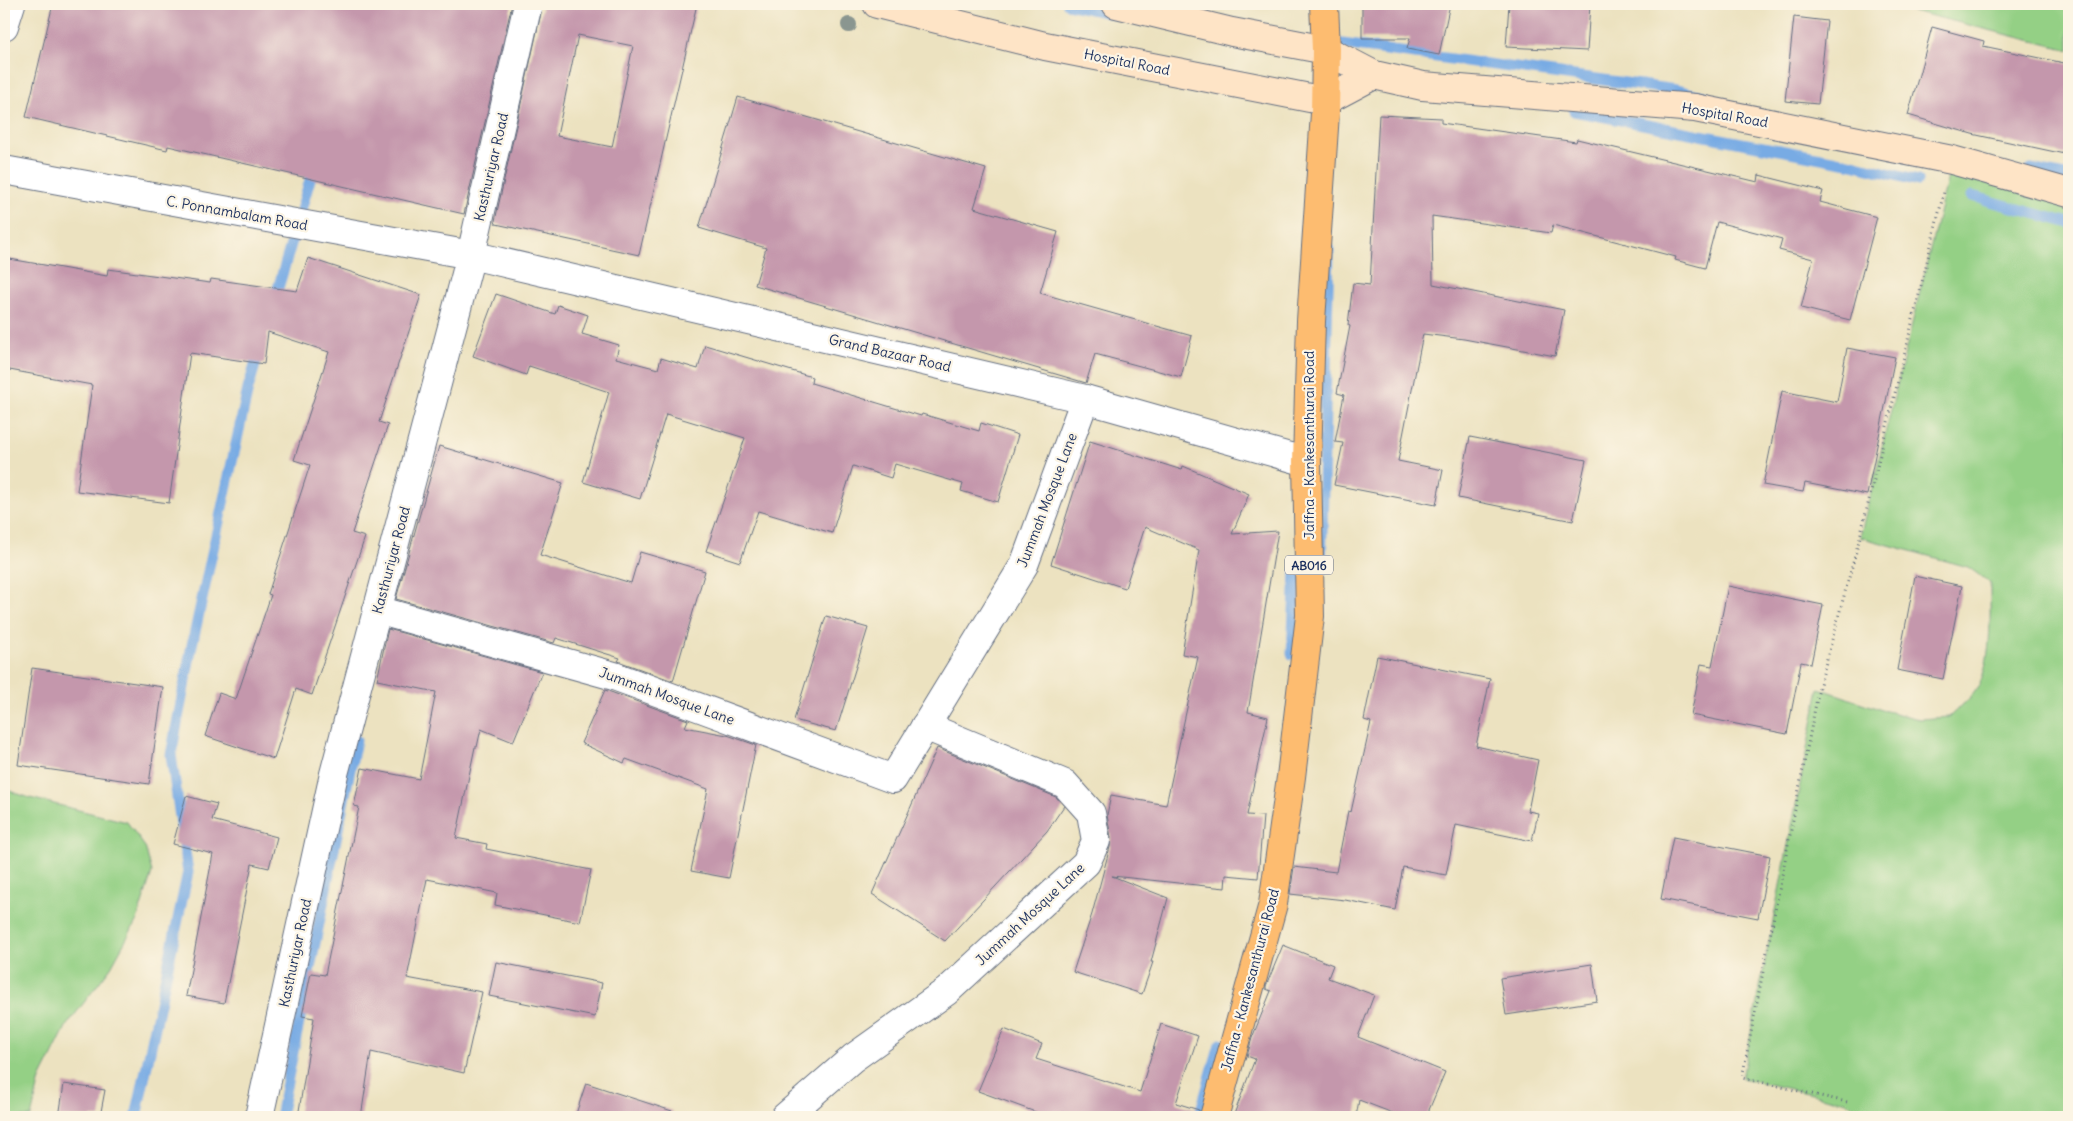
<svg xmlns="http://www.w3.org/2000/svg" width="2073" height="1121" viewBox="0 0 2073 1121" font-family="Delius,sans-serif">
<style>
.green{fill:#94d085;stroke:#588072}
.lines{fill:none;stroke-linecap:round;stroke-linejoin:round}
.stream{stroke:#78abe4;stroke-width:11}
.building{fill:#c497ac;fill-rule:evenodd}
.street-casing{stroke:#646e80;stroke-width:30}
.secondary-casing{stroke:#646e80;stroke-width:30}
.primary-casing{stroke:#646e80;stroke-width:30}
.path{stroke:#646e80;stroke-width:3;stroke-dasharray:1 4;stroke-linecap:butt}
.street{stroke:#fff;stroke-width:28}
.secondary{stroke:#fee4c6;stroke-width:28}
.primary{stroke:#fdbc70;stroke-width:28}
.tree{fill:#8a9690}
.labels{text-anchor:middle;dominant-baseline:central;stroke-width:4.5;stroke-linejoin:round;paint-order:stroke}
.shield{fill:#fcf5e5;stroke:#5e6a86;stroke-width:1}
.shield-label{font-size:12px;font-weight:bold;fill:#1b2f5e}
.street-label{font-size:14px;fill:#1b2f5e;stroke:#fcf5e5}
</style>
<rect width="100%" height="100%" fill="#fcf5e5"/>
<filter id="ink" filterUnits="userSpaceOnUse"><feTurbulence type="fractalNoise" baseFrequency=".02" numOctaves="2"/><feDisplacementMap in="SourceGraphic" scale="10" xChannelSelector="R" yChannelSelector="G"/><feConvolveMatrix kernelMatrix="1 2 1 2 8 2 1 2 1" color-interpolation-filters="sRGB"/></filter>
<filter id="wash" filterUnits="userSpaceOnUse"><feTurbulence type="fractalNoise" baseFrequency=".0096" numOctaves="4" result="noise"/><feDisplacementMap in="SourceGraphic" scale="20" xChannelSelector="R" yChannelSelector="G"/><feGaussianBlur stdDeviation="1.12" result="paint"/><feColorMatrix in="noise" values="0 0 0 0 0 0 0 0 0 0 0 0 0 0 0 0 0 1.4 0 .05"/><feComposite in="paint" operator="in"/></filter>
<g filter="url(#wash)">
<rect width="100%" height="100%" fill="#ece2c0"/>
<!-- green -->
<g class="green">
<path d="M 1884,4 L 2069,4 L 2069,50 Z"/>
<path d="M 1952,160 L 2069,193 L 2069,1117 L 1869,1117 L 1847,1102 L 1742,1078 L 1819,688 L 1882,710 L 1919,719 L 1949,717 C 1957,709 1967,702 1974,693 C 1993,668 1990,614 1990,583 L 1968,567 L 1860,537 Z"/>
<path d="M 4,789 L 30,798 L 127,822 L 145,847 L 152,872 L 137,920 L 111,967 L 67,1025 L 40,1079 L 31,1117 L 4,1117 Z"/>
</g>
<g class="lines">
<!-- stream -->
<g class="stream">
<path d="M 1068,4 L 1119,15"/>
<path d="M 1335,40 L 1335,43 L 1676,90 L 1707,97"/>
<path d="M 1574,111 L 1853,164 L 1918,181"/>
<path d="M 2031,169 L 2069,177"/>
<path d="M 1972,196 L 2069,223"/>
<path d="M 274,302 L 314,166"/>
<path d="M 1321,571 L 1329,249"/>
<path d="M 1292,654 L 1296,570"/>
<path d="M 136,1117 L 188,872 L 171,755 L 192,645 L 248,389 L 260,348"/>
<path d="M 280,1117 L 356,740"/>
<path d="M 1199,1117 L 1220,1044"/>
</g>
</g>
<g id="blocks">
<!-- building -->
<g class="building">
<path d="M 53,4 L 512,4 L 464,214 L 168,146 L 167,150 L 26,117 Z"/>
<path d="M 543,4 L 697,4 L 639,255 L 496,224 L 495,221 ZM 578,35 L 633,46 L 612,147 L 557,136 Z"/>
<path d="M 1362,4 L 1450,4 L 1439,55 L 1407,49 L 1410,38 L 1362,38 Z"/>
<path d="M 1509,4 L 1590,4 L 1587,51 L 1506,47 Z"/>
<path d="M 1794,17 L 1827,21 L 1818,104 L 1785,101 Z"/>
<path d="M 1932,27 L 1984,41 L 1983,46 L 2069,64 L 2069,155 L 1972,134 L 1908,115 Z"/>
<path d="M 738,97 L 986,169 L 974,208 L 1058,232 L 1040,293 L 1192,336 L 1181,377 L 1095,354 L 1086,383 L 755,285 L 766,248 L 699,228 Z"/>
<path d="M 1379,115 L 1441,118 L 1441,123 L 1576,142 L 1577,139 L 1758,182 L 1759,175 L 1823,191 L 1820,202 L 1877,217 L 1850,320 L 1801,308 L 1813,259 L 1779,250 L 1782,239 L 1717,222 L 1705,268 L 1675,260 L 1676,257 L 1553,225 L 1551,233 L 1432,216 L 1433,284 L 1564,310 L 1555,356 L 1464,339 L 1423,334 L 1398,461 L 1443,470 L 1436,505 L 1334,485 L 1343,443 L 1335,442 L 1344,395 L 1337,393 L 1350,326 L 1348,325 L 1353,283 L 1370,285 Z"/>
<path d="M 4,258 L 107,276 L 108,269 L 210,283 L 211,279 L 297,291 L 308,258 L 421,295 L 379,422 L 388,425 L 352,533 L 365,537 L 312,695 L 296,689 L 274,759 L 205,736 L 219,693 L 236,699 L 271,595 L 268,594 L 310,465 L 294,460 L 329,352 L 268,332 L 264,364 L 190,353 L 169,503 L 77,491 L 92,385 L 4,369 Z"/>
<path d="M 496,294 L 555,314 L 558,305 L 588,315 L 582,334 L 619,345 L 616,358 L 658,369 L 661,358 L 698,369 L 705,345 L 812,377 L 811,383 L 921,416 L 922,414 L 979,431 L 981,423 L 1018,435 L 998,502 L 961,491 L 963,484 L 895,464 L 891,478 L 853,466 L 832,533 L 758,511 L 740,562 L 706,551 L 745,438 L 666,414 L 640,499 L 583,482 L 609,392 L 529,366 L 526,375 L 473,356 Z"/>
<path d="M 1847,348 L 1895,357 L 1867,495 L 1805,483 L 1803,492 L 1763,485 L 1782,391 L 1837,402 Z"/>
<path d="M 1470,437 L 1586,460 L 1573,521 L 1458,498 Z"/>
<path d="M 1090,441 L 1182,470 L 1183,466 L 1249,494 L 1232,534 L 1278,531 L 1248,712 L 1268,717 L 1247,815 L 1263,816 L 1258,878 L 1226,875 L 1225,888 L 1112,876 L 1168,898 L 1151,962 L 1153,962 L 1142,994 L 1073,972 L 1092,914 L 1110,847 L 1111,838 L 1107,815 L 1111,795 L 1166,805 L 1198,657 L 1182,654 L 1199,550 L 1145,527 L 1125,588 L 1051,564 Z"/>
<path d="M 439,446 L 563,483 L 540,555 L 631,583 L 640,552 L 705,571 L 673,681 L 618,661 L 620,658 L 556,638 L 554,643 L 396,599 Z"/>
<path d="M 1915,576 L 1962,586 L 1943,679 L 1897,670 Z"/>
<path d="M 1728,586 L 1823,605 L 1811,664 L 1801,662 L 1787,734 L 1691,715 L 1701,664 L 1712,666 Z"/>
<path d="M 826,616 L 868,628 L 836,731 L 794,720 Z"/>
<path d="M 388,629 L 542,672 L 513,742 L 481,729 L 477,747 L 475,747 L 456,838 L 487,844 L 486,849 L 591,870 L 580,922 L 495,905 L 497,893 L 427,879 L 407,978 L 482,992 L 464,1073 L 371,1052 L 361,1117 L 298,1117 L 314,1018 L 302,1016 L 311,973 L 325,975 L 359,807 L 354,806 L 362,768 L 419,779 L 436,692 L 377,680 Z"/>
<path d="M 1377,656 L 1490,679 L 1476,746 L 1538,760 L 1528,811 L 1538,813 L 1532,841 L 1456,825 L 1446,875 L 1403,867 L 1395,910 L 1345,900 L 1290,894 L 1294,867 L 1336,872 L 1348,811 L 1351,812 L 1371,722 L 1364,720 Z"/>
<path d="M 32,668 L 163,687 L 149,784 L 18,765 Z"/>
<path d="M 605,690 L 688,720 L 685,727 L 727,735 L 756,745 L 729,878 L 691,871 L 708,789 L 626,759 L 624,763 L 581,743 Z"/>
<path d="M 937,748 L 1056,797 L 1064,806 L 1047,831 L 945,941 L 872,894 Z"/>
<path d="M 186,796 L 217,804 L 212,820 L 277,837 L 269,868 L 252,864 L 224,1003 L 186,996 L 213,854 L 173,844 Z"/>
<path d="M 1673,837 L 1770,856 L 1758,918 L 1661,899 Z"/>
<path d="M 1283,945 L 1333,965 L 1328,978 L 1374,995 L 1358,1037 L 1445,1072 L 1426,1117 L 1403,1117 L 1359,1100 L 1356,1117 L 1233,1117 L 1255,1059 L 1247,1056 L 1252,1038 L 1271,991 L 1266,989 L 1266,986 Z"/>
<path d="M 496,962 L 602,983 L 595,1017 L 489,996 Z"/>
<path d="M 1592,964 L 1597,1001 L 1506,1015 L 1500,978 Z"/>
<path d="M 1161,1024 L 1198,1036 L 1176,1103 L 1199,1110 L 1198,1117 L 1049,1117 L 978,1091 L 1004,1029 L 1042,1044 L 1036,1059 L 1140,1092 Z"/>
<path d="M 586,1083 L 672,1111 L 671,1117 L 575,1117 Z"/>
<path d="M 64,1084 L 105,1090 L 100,1117 L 59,1117 Z"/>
</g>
</g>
</g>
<g filter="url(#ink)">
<use href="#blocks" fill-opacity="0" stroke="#646e80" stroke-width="1"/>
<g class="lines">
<defs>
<g id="street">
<path d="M 4,26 L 11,4"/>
<path d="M 4,170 L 471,255 L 1085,399 L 1307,462"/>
<path d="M 377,610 L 614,676 L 893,779 L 1024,565 L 1085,399"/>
<path d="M 259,1117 L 334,774 L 471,255 L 528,4"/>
<path d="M 785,1117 L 853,1058 L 947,991 L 1086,863 L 1096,841 L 1091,813 L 1065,784 L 925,726"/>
</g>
<g id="secondary">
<path d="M 877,4 L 1045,46 L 1325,101 L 1374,75 L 1326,50 L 1232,32 L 1116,4"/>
<path d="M 1374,75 L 1423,86 L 1695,108 L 1952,160 L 2069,193"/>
</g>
<path id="primary" d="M 1214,1117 L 1273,904 L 1291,777 L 1310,616 L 1307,462 L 1311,321 L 1325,113 L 1326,50 L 1324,4"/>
</defs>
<!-- street casing -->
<use href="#street" class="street-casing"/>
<!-- secondary casing -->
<use href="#secondary" class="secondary-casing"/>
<!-- primary casing -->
<use href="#primary" class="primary-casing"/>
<!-- path -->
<path class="path" d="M 1847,1102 L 1742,1078 L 1819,688 L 1860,537 L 1944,192"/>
<!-- street -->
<use href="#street" class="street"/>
<!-- secondary -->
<use href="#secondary" class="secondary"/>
<!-- primary -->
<use href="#primary" class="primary"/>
</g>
<!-- trees -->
<circle class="tree" cx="849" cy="25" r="8"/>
</g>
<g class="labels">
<!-- shield labels -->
<rect class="shield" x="1285" y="555.5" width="48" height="19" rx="4"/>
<g class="shield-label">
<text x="1309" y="565">AB016</text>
</g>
<!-- street labels -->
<g class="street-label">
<text transform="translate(1127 62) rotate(11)">Hospital Road</text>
<text transform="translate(1725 115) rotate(10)">Hospital Road</text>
<text transform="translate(491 167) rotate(-77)">Kasthuriyar Road</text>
<text transform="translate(237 213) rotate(10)">C. Ponnambalam Road</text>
<text transform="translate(890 353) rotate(13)">Grand Bazaar Road</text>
<text transform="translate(1309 445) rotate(-90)">Jaffna - Kankesanthurai Road</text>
<text transform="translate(1047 500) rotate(-69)">Jummah Mosque Lane</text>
<text transform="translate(391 560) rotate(-75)">Kasthuriyar Road</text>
<text transform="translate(667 696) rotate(20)">Jummah Mosque Lane</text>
<text transform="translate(1030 914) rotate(-43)">Jummah Mosque Lane</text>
<text transform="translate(295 953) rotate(-78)">Kasthuriyar Road</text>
<text transform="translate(1250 980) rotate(-75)">Jaffna - Kankesanthurai Road</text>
</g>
</g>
<!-- margin -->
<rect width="2073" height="1121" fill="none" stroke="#fcf5e5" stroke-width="20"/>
</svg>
